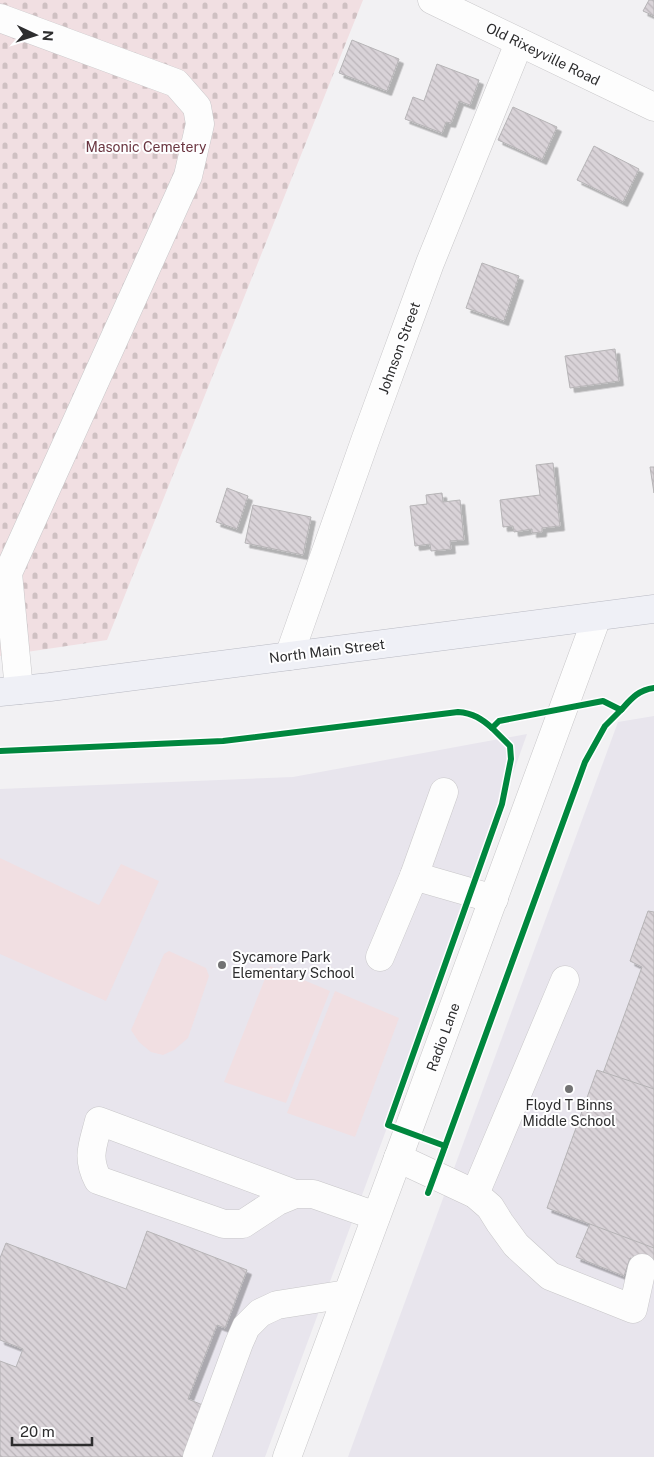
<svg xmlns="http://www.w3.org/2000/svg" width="654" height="1457" viewBox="0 0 654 1457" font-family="'Public Sans',sans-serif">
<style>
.built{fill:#e8e5ed}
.cemetery{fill:url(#cemetery-stones)}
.green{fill:#f1dfe2}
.building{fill:url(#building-back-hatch);stroke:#b6b4b6;filter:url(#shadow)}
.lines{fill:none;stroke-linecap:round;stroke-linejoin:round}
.minor-casing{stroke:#c8c7c9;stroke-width:29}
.major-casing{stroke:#b9bac3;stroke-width:29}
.minor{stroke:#fdfdfd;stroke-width:28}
.major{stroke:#eff0f6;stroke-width:28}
.cycleway-casing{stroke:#fefeff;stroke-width:9}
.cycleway{stroke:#00873e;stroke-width:6}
.poi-dot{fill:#727273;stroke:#fefeff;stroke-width:2}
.labels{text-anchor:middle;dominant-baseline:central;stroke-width:4;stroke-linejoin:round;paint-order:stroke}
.street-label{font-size:14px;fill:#2d2d2e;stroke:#fefeff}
.park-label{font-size:14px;fill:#6b3641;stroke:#fefeff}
.poi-label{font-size:14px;fill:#2d2d2e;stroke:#fefeff;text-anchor:start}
</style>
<defs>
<pattern id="cemetery-stones" width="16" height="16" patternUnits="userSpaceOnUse" patternTransform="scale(1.25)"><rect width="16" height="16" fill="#f1dfe2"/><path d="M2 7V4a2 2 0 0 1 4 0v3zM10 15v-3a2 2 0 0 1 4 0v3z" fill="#cfc0c2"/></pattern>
<pattern id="building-back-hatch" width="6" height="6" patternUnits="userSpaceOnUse" patternTransform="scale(1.25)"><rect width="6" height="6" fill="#d9d3d8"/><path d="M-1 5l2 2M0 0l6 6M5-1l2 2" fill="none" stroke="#bbb5ba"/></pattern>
<filter id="shadow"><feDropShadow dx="4.5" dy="4.5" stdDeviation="0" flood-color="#0004"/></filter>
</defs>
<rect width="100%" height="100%" fill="#f2f1f3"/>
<!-- built -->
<g class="built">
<path d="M 654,716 L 654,1457 L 348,1457 L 618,722 Z"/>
<path d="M 527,734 L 388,1125 L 265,1457 L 0,1457 L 0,789 L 293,777 Z"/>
</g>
<!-- cemetery -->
<path class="cemetery" d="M 0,0 L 363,0 L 107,640 L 0,656 Z"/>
<!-- green -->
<g class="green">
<path d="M 0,858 L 99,905 L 121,864 L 159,881 L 106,1001 L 0,954 Z"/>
<path d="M 169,951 L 206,968 L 209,976 L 188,1038 L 174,1050 L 163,1055 L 151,1052 L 139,1042 L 131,1030 L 164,954 Z"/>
<path d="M 270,966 L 330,991 L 286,1103 L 224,1082 Z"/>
<path d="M 335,991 L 399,1018 L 355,1137 L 287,1113 Z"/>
</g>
<!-- building -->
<g class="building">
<path d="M 649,0 L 654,0 L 654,16 L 643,11 Z"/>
<path d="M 352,40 L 399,59 L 387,91 L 339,73 Z"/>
<path d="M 437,64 L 479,80 L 470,105 L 459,101 L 451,123 L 446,122 L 442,133 L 405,119 L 413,97 L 424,101 Z"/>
<path d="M 513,107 L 557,127 L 542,160 L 498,140 Z"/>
<path d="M 594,146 L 639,169 L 623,202 L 577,180 Z"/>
<path d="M 482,263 L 519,276 L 504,321 L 466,308 Z"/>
<path d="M 615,349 L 619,381 L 570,388 L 565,356 Z"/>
<path d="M 553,463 L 560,526 L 542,528 L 542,532 L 532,533 L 532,529 L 514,532 L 513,526 L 503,527 L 500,500 L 540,495 L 536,465 Z"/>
<path d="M 650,467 L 654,467 L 654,493 Z"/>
<path d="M 227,488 L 248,496 L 237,529 L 216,522 Z"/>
<path d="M 442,493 L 443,502 L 460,500 L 464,540 L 450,541 L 451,549 L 431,551 L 430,544 L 415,546 L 410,506 L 427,504 L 426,495 Z"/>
<path d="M 253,505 L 311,517 L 303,555 L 245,543 Z"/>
<path d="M 648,911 L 654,912 L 654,1267 L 630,1258 L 624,1276 L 576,1257 L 592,1219 L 555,1204 L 642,967 L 630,961 Z"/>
<path d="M 597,1070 L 654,1089 L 654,1248 L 547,1208 Z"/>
<path d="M 147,1231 L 247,1270 L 225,1328 L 217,1325 L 188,1399 L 205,1406 L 185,1457 L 0,1457 L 0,1361 L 16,1367 L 23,1349 L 0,1340 L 0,1258 L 6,1243 L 126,1289 Z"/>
</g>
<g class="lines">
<defs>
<g id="minor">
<path d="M 432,0 L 654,107"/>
<path d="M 0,18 L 176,83 L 197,107 L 200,124 L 188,176 L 8,573 L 19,690"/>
<path d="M 289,656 L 366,438 L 430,263 L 519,43"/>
<path d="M 414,876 L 444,792"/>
<path d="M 380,957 L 414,876 L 494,899"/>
<path d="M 398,1158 L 475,1194 L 490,1207 L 500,1223 L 516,1245 L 550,1276 L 633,1309 L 642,1268"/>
<path d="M 295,1194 L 99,1121 C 93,1145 86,1157 98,1180 L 224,1224 L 243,1224 L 278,1201 L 295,1194 L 313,1194 L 376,1216"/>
<path d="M 475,1194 L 565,980"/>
<path d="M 197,1457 L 239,1343 L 246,1327 L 260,1313 L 277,1305 L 347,1294"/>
<path d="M 287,1457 L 398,1158 L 597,617"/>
</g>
<path id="major" d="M 0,692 L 50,687 L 654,609"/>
</defs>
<!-- minor casing -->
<use href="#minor" class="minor-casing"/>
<!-- major casing -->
<use href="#major" class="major-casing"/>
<!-- minor -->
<use href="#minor" class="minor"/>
<!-- major -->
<use href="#major" class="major"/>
<defs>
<g id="cycleway">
<path d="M 0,751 L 223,741 L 458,712 C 473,713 482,719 492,728 L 499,721 L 603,701 L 621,710 C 631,699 638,690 654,688"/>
<path d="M 445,1146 L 388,1125 L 502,804 L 511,759 L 510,746 L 492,728"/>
<path d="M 428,1193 L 585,762 L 605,726 L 621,710"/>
</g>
</defs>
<!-- cycleway casing -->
<use href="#cycleway" class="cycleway-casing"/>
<!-- cycleway -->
<use href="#cycleway" class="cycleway"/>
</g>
<!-- markers -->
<g class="poi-dot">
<circle cx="222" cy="965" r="5"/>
<circle cx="569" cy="1089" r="5"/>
</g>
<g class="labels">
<!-- street labels -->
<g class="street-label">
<text transform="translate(543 54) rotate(26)">Old Rixeyville Road</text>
<text transform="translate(399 348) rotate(-70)">Johnson Street</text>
<text transform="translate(327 651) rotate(-7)">North Main Street</text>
<text transform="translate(443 1037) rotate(-70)">Radio Lane</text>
</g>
<!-- park labels -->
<g class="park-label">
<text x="146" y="147">Masonic Cemetery</text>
</g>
<!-- poi labels -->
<g class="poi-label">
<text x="232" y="957">Sycamore Park<tspan x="232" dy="16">Elementary School</tspan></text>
<text x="569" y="1105" text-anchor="middle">Floyd T Binns<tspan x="569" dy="16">Middle School</tspan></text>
</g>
</g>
<!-- north arrow -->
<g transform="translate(35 35) rotate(94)" stroke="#fefeff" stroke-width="4" paint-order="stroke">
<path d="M0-4L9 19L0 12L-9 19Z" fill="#2d2d2e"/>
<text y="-8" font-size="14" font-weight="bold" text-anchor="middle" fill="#2d2d2e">N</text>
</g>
<!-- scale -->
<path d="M12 1437v8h80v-8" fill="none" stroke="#2d2d2e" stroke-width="2.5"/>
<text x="20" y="1437" font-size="15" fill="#2d2d2e" stroke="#fefeff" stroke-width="4" paint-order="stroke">20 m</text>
</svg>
